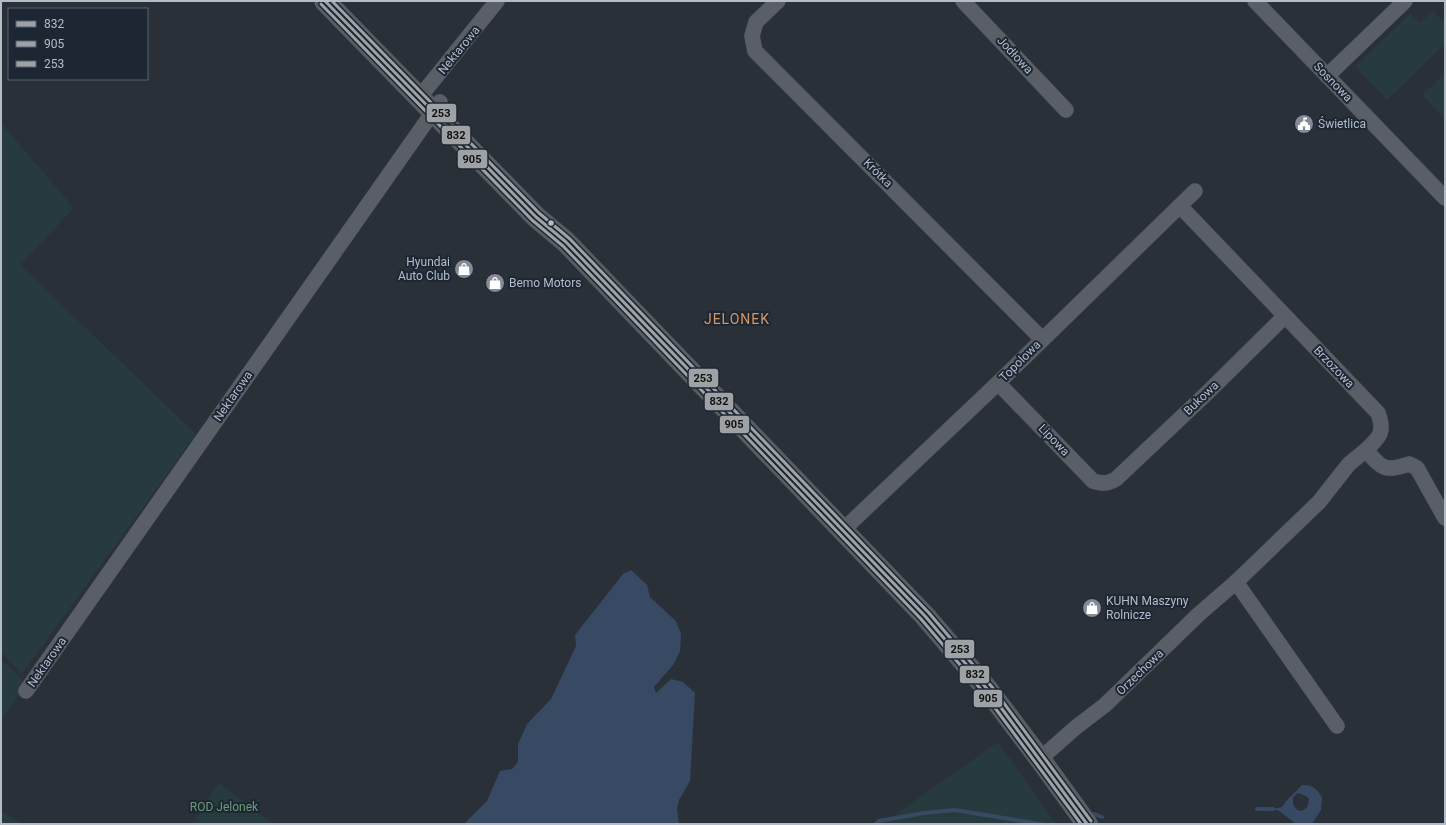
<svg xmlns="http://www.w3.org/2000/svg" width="1446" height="825" viewBox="0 0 1446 825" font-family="Roboto,sans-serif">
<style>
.green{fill:#273a3e}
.water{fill:#384963;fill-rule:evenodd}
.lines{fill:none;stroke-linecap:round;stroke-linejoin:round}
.stream{stroke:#384963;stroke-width:4}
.street-casing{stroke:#484c53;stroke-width:16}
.secondary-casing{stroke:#484c53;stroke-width:22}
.street{stroke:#5a5e66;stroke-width:15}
.secondary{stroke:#595d64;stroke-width:21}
.bus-1-casing{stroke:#1d2633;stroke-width:6}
.bus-2-casing{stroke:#1d2633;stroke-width:6}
.bus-3-casing{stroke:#1d2633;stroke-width:6}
.bus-1{stroke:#9ea2a5;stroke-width:3}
.bus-2{stroke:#9ea2a5;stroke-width:3}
.bus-3{stroke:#9ea2a5;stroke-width:3}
.bus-dot{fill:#b4bcc9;stroke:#1d2633;stroke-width:1.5}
.labels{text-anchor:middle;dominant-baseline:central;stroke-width:4;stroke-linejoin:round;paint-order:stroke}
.street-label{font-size:12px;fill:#b4bcc9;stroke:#1d2633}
.poi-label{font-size:12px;fill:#b4bcc9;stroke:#1d2633;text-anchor:start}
.park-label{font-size:12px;fill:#6b9a76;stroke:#1d2633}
.quarter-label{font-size:14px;letter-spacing:1px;fill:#d59563;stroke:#1d2633}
.line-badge{stroke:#1d2633;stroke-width:1.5}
.pale-badge-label{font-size:11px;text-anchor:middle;font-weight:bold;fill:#111}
</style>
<rect width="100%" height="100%" fill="#2a3038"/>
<!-- green -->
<g class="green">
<path d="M 1433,11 L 1445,23 L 1445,44 L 1387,100 L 1355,66 L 1410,14 L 1420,23 Z"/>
<path d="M 1445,73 L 1445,119 L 1422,95 Z"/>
<path d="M 1,123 L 74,208 L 20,265 L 196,434 L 22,674 L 1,652 Z"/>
<path d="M 1,659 L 23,681 L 16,699 L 1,720 Z"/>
<path d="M 998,742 L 1056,824 L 882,824 Z"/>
<path d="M 219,783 L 274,824 L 192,824 Z"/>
<path d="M 1,811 L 23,824 L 1,824 Z"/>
</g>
<!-- water -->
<g class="water">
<path d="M 631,570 L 647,585 L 650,597 L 676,621 L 681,634 L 680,651 L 673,665 L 654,687 L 656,693 L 671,679 L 683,682 L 695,693 L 690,781 L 679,800 L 677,809 L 679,824 L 464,824 L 487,801 L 500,771 L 512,769 L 518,762 L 518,744 L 527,724 L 551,699 L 576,646 L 575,635 L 623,574 Z"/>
<path d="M 1302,785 C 1313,785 1316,788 1322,797 L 1321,810 L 1312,824 L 1296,824 L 1279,811 L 1273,809 L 1282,807 L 1287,800 ZM 1298,793 L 1306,796 L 1309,799 C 1309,815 1291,815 1293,797 Z"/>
</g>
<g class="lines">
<!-- stream -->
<g class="stream">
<path d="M 1257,809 L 1273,809"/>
<path d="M 1094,814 L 1102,817"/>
<path d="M 876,824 L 879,821 L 924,813 L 955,810 L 1040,824"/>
</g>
<defs>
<g id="street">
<path d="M 778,1 L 756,22 L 752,36 L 755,51 L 1042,339"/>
<path d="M 963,1 L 1066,110"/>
<path d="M 1255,1 L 1445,198"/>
<path d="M 1327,76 L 1405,1"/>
<path d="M 419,98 L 497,1"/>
<path d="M 1180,206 L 1378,413 C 1385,432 1380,437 1366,450 C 1382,469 1385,472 1409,464 L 1417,468 L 1445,518"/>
<path d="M 998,383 L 1093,481 C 1103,484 1107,484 1116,479 L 1206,394 L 1285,316"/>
<path d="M 843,530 L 998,383 L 1195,191"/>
<path d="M 1236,582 L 1337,726"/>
<path d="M 26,691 L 440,102"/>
<path d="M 1040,759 L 1075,728 L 1105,705 L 1199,614 L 1236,582 L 1319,502 L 1349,464 L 1366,450"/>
</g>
<path id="secondary" d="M 325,1 L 536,217 L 566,242 L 925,616 L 988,690 L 1040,759 L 1087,824"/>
</defs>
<!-- street casing -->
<use href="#street" class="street-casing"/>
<!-- secondary casing -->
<use href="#secondary" class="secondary-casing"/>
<!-- street -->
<use href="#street" class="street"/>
<!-- secondary -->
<use href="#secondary" class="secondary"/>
<defs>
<path id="bus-1" d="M 325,1 L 536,217 L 566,242 L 925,616 L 988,690 L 1087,824"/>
<path id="bus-2" d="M 321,4 L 532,220 L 563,246 L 921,619 L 984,693 L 1081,824"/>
<path id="bus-3" d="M 332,1 L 539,213 L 570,239 L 929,613 L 992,687 L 1091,821"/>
</defs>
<!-- bus-1 casing -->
<use href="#bus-1" class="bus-1-casing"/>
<!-- bus-2 casing -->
<use href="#bus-2" class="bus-2-casing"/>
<!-- bus-3 casing -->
<use href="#bus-3" class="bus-3-casing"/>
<!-- bus-1 -->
<use href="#bus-1" class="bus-1"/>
<!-- bus-2 -->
<use href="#bus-2" class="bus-2"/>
<!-- bus-3 -->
<use href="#bus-3" class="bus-3"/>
</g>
<!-- icons -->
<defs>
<symbol id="civic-disc" viewBox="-11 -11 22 22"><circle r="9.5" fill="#848b96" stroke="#1d2633"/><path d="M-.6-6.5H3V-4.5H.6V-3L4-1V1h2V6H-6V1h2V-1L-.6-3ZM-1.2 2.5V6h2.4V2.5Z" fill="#fff"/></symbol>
<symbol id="shop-disc" viewBox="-11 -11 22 22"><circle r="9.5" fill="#848b96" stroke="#1d2633"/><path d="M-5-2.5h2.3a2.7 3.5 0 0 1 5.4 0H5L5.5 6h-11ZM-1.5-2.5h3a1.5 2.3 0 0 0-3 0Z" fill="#fff"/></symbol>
</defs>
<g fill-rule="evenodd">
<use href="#civic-disc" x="1293" y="113" width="22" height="22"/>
<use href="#shop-disc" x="453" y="258" width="22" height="22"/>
<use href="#shop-disc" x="484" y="272" width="22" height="22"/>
<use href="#shop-disc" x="1081" y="597" width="22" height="22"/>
</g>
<!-- markers -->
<circle class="bus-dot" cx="551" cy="223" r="3.5"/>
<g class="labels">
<!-- street labels -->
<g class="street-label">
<text transform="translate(459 50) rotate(-51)">Nektarowa</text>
<text transform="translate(1015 55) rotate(47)">Jodłowa</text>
<text transform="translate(1333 82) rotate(46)">Sosnowa</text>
<text transform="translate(878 173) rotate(45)">Krótka</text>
<text transform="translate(1020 361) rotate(-45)">Topolowa</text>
<text transform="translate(1334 367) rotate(46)">Brzozowa</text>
<text transform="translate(233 396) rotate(-55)">Nektarowa</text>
<text transform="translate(1201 398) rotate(-44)">Bukowa</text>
<text transform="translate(1054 440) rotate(46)">Lipowa</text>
<text transform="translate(47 662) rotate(-55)">Nektarowa</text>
<text transform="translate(1140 672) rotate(-44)">Orzechowa</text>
</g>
<!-- poi labels -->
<g class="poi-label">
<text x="1318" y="124">Świetlica</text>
<text x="450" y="262" text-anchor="end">Hyundai<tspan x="450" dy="14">Auto Club</tspan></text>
<text x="509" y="283">Bemo Motors</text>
<text x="1106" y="601">KUHN Maszyny<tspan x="1106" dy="14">Rolnicze</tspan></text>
</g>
<!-- park labels -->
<g class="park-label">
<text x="224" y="807">ROD Jelonek</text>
</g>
<!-- quarter labels -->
<g class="quarter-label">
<text x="737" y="319">JELONEK</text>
</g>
</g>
<g class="line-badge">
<rect x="426" y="103" width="31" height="20" rx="4" fill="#9ea2a5"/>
<rect x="441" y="125" width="30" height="20" rx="4" fill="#9ea2a5"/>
<rect x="457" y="149" width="31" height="20" rx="4" fill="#9ea2a5"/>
<rect x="688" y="368" width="31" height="20" rx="4" fill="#9ea2a5"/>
<rect x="704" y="392" width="30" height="19" rx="4" fill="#9ea2a5"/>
<rect x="719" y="415" width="31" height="19" rx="4" fill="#9ea2a5"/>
<rect x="944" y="639" width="31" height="20" rx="4" fill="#9ea2a5"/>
<rect x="959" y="665" width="31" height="19" rx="4" fill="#9ea2a5"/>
<rect x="973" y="689" width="30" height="19" rx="4" fill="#9ea2a5"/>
</g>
<g class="pale-badge-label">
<text x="441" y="117">253</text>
<text x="456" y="139">832</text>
<text x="472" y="163">905</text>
<text x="703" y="382">253</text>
<text x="719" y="405">832</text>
<text x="734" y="428">905</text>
<text x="960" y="653">253</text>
<text x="975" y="678">832</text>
<text x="988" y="702">905</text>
</g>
<!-- border -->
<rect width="1446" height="825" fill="none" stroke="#b4bcc9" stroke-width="4"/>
<!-- legend -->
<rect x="8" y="8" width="140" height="72" fill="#1d2633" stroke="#59626f"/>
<rect x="16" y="21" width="20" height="6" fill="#9ea2a5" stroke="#59626f"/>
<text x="44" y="28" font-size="12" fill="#b4bcc9">832</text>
<rect x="16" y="41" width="20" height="6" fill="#9ea2a5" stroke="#59626f"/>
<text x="44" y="48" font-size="12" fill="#b4bcc9">905</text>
<rect x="16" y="61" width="20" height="6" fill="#9ea2a5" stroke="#59626f"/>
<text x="44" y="68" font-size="12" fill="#b4bcc9">253</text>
</svg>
